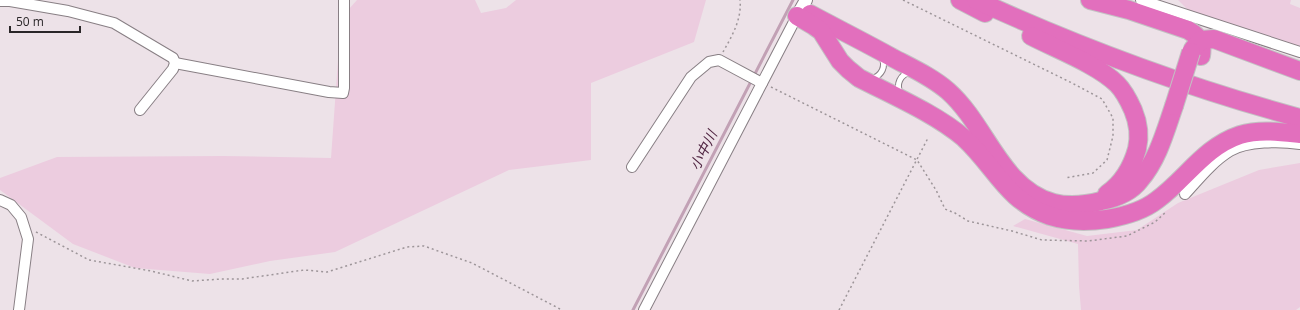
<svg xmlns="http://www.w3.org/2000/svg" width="1300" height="310" viewBox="0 0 1300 310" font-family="'Open Sans','Noto Sans JP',sans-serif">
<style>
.green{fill:#ecccdf}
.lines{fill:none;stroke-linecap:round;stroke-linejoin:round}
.stream{stroke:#c2a1b5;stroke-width:3}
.service-casing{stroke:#887f84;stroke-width:7}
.minor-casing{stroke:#887f84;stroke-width:12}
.tertiary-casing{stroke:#887f84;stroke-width:14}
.motorway-casing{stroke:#c3c2c3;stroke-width:20}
.path{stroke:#9d9599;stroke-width:1.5;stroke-dasharray:2 3;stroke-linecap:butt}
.service{stroke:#fff;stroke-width:5}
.minor{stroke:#fff;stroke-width:10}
.tertiary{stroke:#fff;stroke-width:12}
.motorway{stroke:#e26fbd;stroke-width:18}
.motorway-bridge-casing{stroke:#c3c2c3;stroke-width:20;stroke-linecap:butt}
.motorway-bridge{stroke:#e26fbd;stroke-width:18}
.labels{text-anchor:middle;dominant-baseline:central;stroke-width:3;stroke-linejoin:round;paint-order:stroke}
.water-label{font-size:14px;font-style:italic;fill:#4f2441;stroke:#ede2e8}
</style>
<rect width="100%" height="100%" fill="#ede2e8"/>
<!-- green -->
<g class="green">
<path d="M 357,0 L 475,0 L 481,13 L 506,8 L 516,0 L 706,0 L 694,42 L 591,83 L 591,160 L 509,170 L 335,252 L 270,261 L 210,274 L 135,268 L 73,244 L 0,190 L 0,178 L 57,157 L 223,156 L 331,158 L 341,18 Z"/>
<path d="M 1178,0 L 1291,0 L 1290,4 L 1300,8 L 1300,47 L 1196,18 Z"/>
<path d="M 1300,163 L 1300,307 L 1296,310 L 1081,310 L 1079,286 L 1078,244 L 1013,226 L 1025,219 L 1087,236 L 1137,230 L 1178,203 L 1259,170 Z"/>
</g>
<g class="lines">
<!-- stream -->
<path class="stream" d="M 633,310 L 793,0"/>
<defs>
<g id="service">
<path d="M 872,79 C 882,75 886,67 882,57"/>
<path d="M 900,93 C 896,84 900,75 910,72"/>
</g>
<g id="minor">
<path d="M 1141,0 L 1300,52"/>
<path d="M 0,1 L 10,1 L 68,11 L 114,23 L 173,58 L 175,63 L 173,69 L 140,110"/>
<path d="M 175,63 L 329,92 L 343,93 L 344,88 L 344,0"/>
<path d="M 632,167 L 691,77 L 709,62 L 719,60 L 762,83"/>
<path d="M 1185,194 C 1198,180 1212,162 1230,151 C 1247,141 1280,141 1300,144"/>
<path d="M 0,200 L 11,205 L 21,217 L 28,239 L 19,310"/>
<path d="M 644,310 L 797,16"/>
</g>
<path id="tertiary" d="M 797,16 L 806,0"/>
<g id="motorway">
<path d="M 960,0 L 985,13"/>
<path d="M 976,0 C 1081,48 1189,88 1300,118"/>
<path d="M 1090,0 L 1129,10 L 1188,30 C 1200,37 1203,43 1201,56"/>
<path d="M 810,14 C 838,29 866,43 893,58 C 912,68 932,77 948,91 C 975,115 989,151 1013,177 C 1039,205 1066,210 1101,201 C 1116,198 1131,192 1140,180 C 1158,159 1165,132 1174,106"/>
<path d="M 797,16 L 814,26 L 821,31 L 840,61 L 848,69 L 859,78 C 892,95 936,114 964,138 C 995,166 1006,201 1050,216 C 1069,222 1088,222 1107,219 C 1125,216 1143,211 1157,200 C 1186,179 1204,147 1240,135 C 1259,129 1281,132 1300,134"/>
<path d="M 1031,36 C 1056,49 1098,65 1117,84 C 1124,91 1129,101 1133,110 C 1138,122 1140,136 1137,149 C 1132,167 1123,183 1107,194"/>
<path d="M 1193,49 L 1201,40 L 1214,39 L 1300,71"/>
</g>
</defs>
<!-- service casing -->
<use href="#service" class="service-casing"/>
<!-- minor casing -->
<use href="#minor" class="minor-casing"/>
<!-- tertiary casing -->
<use href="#tertiary" class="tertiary-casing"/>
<!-- motorway casing -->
<use href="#motorway" class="motorway-casing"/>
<!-- path -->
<g class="path">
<path d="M 903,0 L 1072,83 L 1102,99 L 1113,118 L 1113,136 L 1107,160 L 1093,173 L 1065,178"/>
<path d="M 723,52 C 732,36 742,19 740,0"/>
<path d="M 771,87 L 917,160 L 936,190 L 945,209 L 955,213 L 968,221 L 1012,231 L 1042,240 L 1088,241 L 1127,236 L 1155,222 L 1166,212"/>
<path d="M 36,232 L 89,260 L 151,271 L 192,281 L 221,279 L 242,279 L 304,270 L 327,272 L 407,247 L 424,246 L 472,263 L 562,310"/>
<path d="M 839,310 L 928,138"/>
</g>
<!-- service -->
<use href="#service" class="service"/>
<!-- minor -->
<use href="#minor" class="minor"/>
<!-- tertiary -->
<use href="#tertiary" class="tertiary"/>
<!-- motorway -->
<use href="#motorway" class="motorway"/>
<defs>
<path id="motorway-bridge" d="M 1174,106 L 1191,52"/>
</defs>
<!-- motorway-bridge casing -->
<use href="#motorway-bridge" class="motorway-bridge-casing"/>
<!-- motorway-bridge -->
<use href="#motorway-bridge" class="motorway-bridge"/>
</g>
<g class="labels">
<!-- water labels -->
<g class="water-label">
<text transform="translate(703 150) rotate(-63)">小中川</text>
</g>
</g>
<!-- scale -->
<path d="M10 26v6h70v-6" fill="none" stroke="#2a2628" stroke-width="2"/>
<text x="16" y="26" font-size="12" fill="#2a2628" stroke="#ede2e8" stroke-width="3" paint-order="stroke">50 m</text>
</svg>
